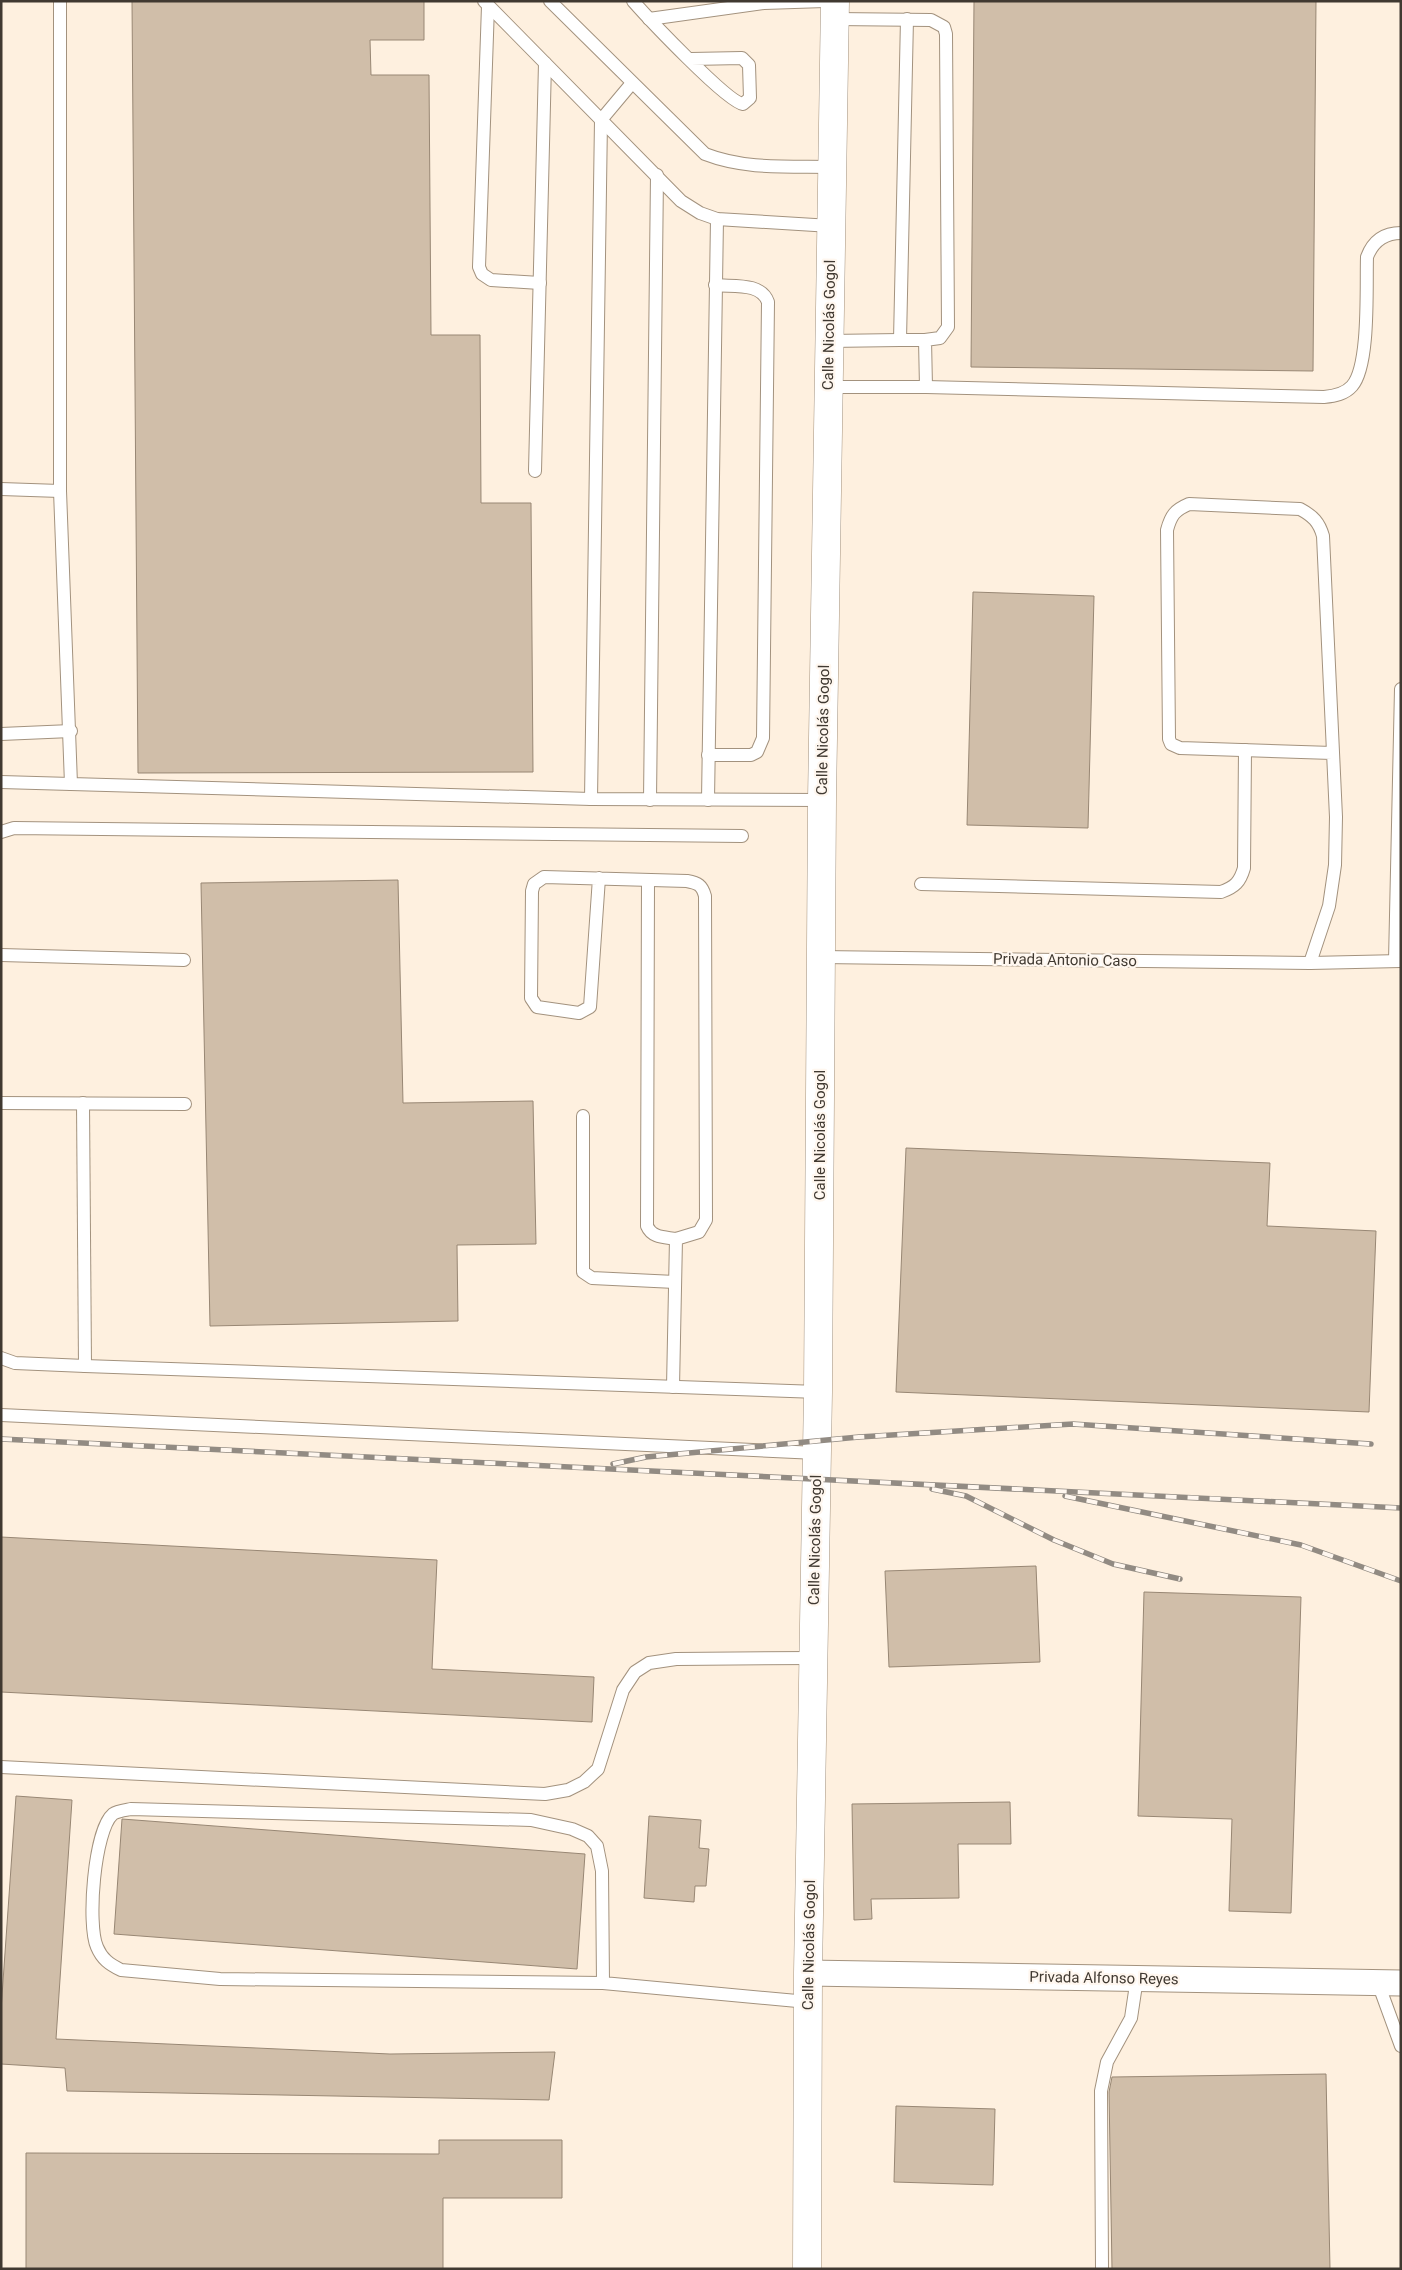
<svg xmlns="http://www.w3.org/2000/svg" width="1402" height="2270" viewBox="0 0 1402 2270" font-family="Roboto,sans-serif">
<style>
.built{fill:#fef0df}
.building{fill:#d0bea9;stroke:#988774}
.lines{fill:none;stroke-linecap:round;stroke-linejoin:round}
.service-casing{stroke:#a3927e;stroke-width:14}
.minor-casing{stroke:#a3927e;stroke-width:27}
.tertiary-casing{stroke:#a3927e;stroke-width:29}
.service{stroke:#fff;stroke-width:12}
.minor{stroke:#fff;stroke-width:25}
.tertiary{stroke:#fff;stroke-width:28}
.rail-casing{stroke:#928b83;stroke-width:5.5}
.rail{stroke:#fff7ef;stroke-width:4;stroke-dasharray:11;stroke-linecap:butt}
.labels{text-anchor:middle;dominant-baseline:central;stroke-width:4.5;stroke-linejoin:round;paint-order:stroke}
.street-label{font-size:15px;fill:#403931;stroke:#fff7ef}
</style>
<rect width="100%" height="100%" fill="#fff7ef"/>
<!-- built -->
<rect class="built" x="1" y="1" width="1400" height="2268"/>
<!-- building -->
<g class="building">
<path d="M 132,1 L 424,1 L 424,40 L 370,40 L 371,75 L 429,75 L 431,335 L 480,335 L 481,503 L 531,503 L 533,772 L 138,773 Z"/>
<path d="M 974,1 L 1316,1 L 1313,371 L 971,367 Z"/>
<path d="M 973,592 L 1094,596 L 1088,828 L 967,825 Z"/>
<path d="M 398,880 L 403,1103 L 533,1101 L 536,1244 L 457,1245 L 458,1321 L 210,1326 L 201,883 Z"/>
<path d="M 906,1148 L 1270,1163 L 1267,1226 L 1376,1231 L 1369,1412 L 896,1392 Z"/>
<path d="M 1,1537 L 437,1560 L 432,1669 L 594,1677 L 592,1722 L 1,1692 Z"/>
<path d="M 1036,1566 L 1040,1662 L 889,1667 L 885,1571 Z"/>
<path d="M 1144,1592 L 1301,1597 L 1291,1913 L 1229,1911 L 1232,1819 L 1138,1816 Z"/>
<path d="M 16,1796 L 72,1800 L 56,2039 L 390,2054 L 555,2052 L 549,2100 L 67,2091 L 65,2068 L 1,2064 L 1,2010 Z"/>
<path d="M 1010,1802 L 1011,1844 L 958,1844 L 959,1898 L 871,1899 L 872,1919 L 854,1920 L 852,1804 Z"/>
<path d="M 649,1816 L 701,1820 L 699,1848 L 709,1849 L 706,1886 L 695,1886 L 694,1902 L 644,1898 Z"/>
<path d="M 122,1819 L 585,1854 L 577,1969 L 114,1934 Z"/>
<path d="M 1326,2074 L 1330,2269 L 1112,2269 L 1109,2092 L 1112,2077 Z"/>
<path d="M 896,2106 L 995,2109 L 993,2185 L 894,2182 Z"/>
<path d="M 439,2140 L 562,2140 L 562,2198 L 443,2198 L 443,2269 L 26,2269 L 26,2153 L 439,2154 Z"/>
</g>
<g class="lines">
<defs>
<g id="service">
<path d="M 60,1 L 60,491 L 71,784 L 591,799 L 822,800"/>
<path d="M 484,1 L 681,201 L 700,213 L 717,219 L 831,226"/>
<path d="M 550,1 L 705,154 C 746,170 790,166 833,167"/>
<path d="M 633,1 C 648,18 727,102 743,104 L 750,98 L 749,65 L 742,58 L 691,59"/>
<path d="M 488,6 L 479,267 L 482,274 L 491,280 L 540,283"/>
<path d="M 649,19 L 764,3 L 825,1"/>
<path d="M 835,19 L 931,20 L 944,27 L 946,34 L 948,327 L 940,338 L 925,340 L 926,387"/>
<path d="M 907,19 L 900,340 L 925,340"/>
<path d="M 829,341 L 900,340"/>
<path d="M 828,387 L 926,387 L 1324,397 C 1335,396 1345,394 1352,386 C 1370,366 1366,286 1367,257 C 1373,241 1384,233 1401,233"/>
<path d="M 535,471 L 545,63"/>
<path d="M 1,489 L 60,491"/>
<path d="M 1,734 L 71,731"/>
<path d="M 708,755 L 751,755 L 757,752 L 763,738 L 768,302 C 761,282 733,287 715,285"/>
<path d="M 1,782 L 71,784"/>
<path d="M 591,799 L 601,120 L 632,83"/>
<path d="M 650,800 L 657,175"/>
<path d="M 708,800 L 717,219"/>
<path d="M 1,832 L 14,828 L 742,836"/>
<path d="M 599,878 L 590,1007 L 579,1013 L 537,1007 L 531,998 L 532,891 L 534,884 L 544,877 L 687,881 C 698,883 702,885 705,896 L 706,1220 L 699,1232 L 676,1239 L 673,1387"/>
<path d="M 648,880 L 647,1226 C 652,1238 665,1237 676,1239"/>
<path d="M 921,884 L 1221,892 C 1235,887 1240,882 1244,868 L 1245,750"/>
<path d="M 1,955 L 184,960"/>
<path d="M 821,957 L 1310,963 L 1401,961"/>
<path d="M 1395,961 L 1401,689"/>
<path d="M 1310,963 L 1329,906 L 1335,865 L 1336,817 L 1323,536 C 1319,522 1313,516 1300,509 L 1189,504 C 1175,510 1171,515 1167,530 L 1169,739 L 1171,744 L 1180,748 L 1332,753"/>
<path d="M 1,1103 L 185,1104"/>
<path d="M 83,1103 L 85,1366"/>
<path d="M 583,1116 L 583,1272 L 592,1278 L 675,1282"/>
<path d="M 1,1358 L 15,1363 L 85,1366 L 818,1392"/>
<path d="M 1,1415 L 817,1453"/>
<path d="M 1,1767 L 545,1794 L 568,1790 L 584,1782 L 598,1769 L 623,1690 L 635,1672 L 649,1663 L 676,1659 L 813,1658"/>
<path d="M 603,1983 L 602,1871 L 597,1846 L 588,1836 L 572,1829 L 531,1820 L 131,1809 C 126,1810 117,1811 113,1814 C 94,1830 87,1925 97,1947 C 102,1959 109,1964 121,1970 L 220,1979 L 603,1983 L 808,2002"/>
<path d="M 1378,1983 L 1401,2046"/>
<path d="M 1102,2269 L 1101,2091 L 1107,2062 L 1131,2018 L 1137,1978"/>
</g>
<path id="minor" d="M 808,1973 L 1401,1983"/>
<path id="tertiary" d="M 807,2269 L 808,1973 L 818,1392 L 822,800 L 835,1"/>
</defs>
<!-- service casing -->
<use href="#service" class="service-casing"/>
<!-- minor casing -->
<use href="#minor" class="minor-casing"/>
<!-- tertiary casing -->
<use href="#tertiary" class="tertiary-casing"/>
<!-- service -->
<use href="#service" class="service"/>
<!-- minor -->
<use href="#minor" class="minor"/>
<!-- tertiary -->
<use href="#tertiary" class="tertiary"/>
<defs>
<g id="rail">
<path d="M 1,1439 L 1401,1508"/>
<path d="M 613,1464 L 646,1457 L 859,1437 L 1073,1424 L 1371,1444"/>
<path d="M 932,1489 L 966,1496 L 1054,1540 L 1113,1564 L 1180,1579"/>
<path d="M 1065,1496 L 1301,1545 L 1401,1581"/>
</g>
</defs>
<!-- rail casing -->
<use href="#rail" class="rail-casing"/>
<!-- rail -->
<use href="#rail" class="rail"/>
</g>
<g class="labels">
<!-- street labels -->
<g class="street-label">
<text transform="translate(829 325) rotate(-89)">Calle Nicolás Gogol</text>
<text transform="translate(823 730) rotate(-89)">Calle Nicolás Gogol</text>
<text transform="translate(1065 960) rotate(1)">Privada Antonio Caso</text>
<text transform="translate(820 1135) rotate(-90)">Calle Nicolás Gogol</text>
<text transform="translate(815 1540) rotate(-89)">Calle Nicolás Gogol</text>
<text transform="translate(809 1945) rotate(-89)">Calle Nicolás Gogol</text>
<text transform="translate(1104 1978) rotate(1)">Privada Alfonso Reyes</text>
</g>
</g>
<!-- border -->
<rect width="1402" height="2270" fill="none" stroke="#403931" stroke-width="5"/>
</svg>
